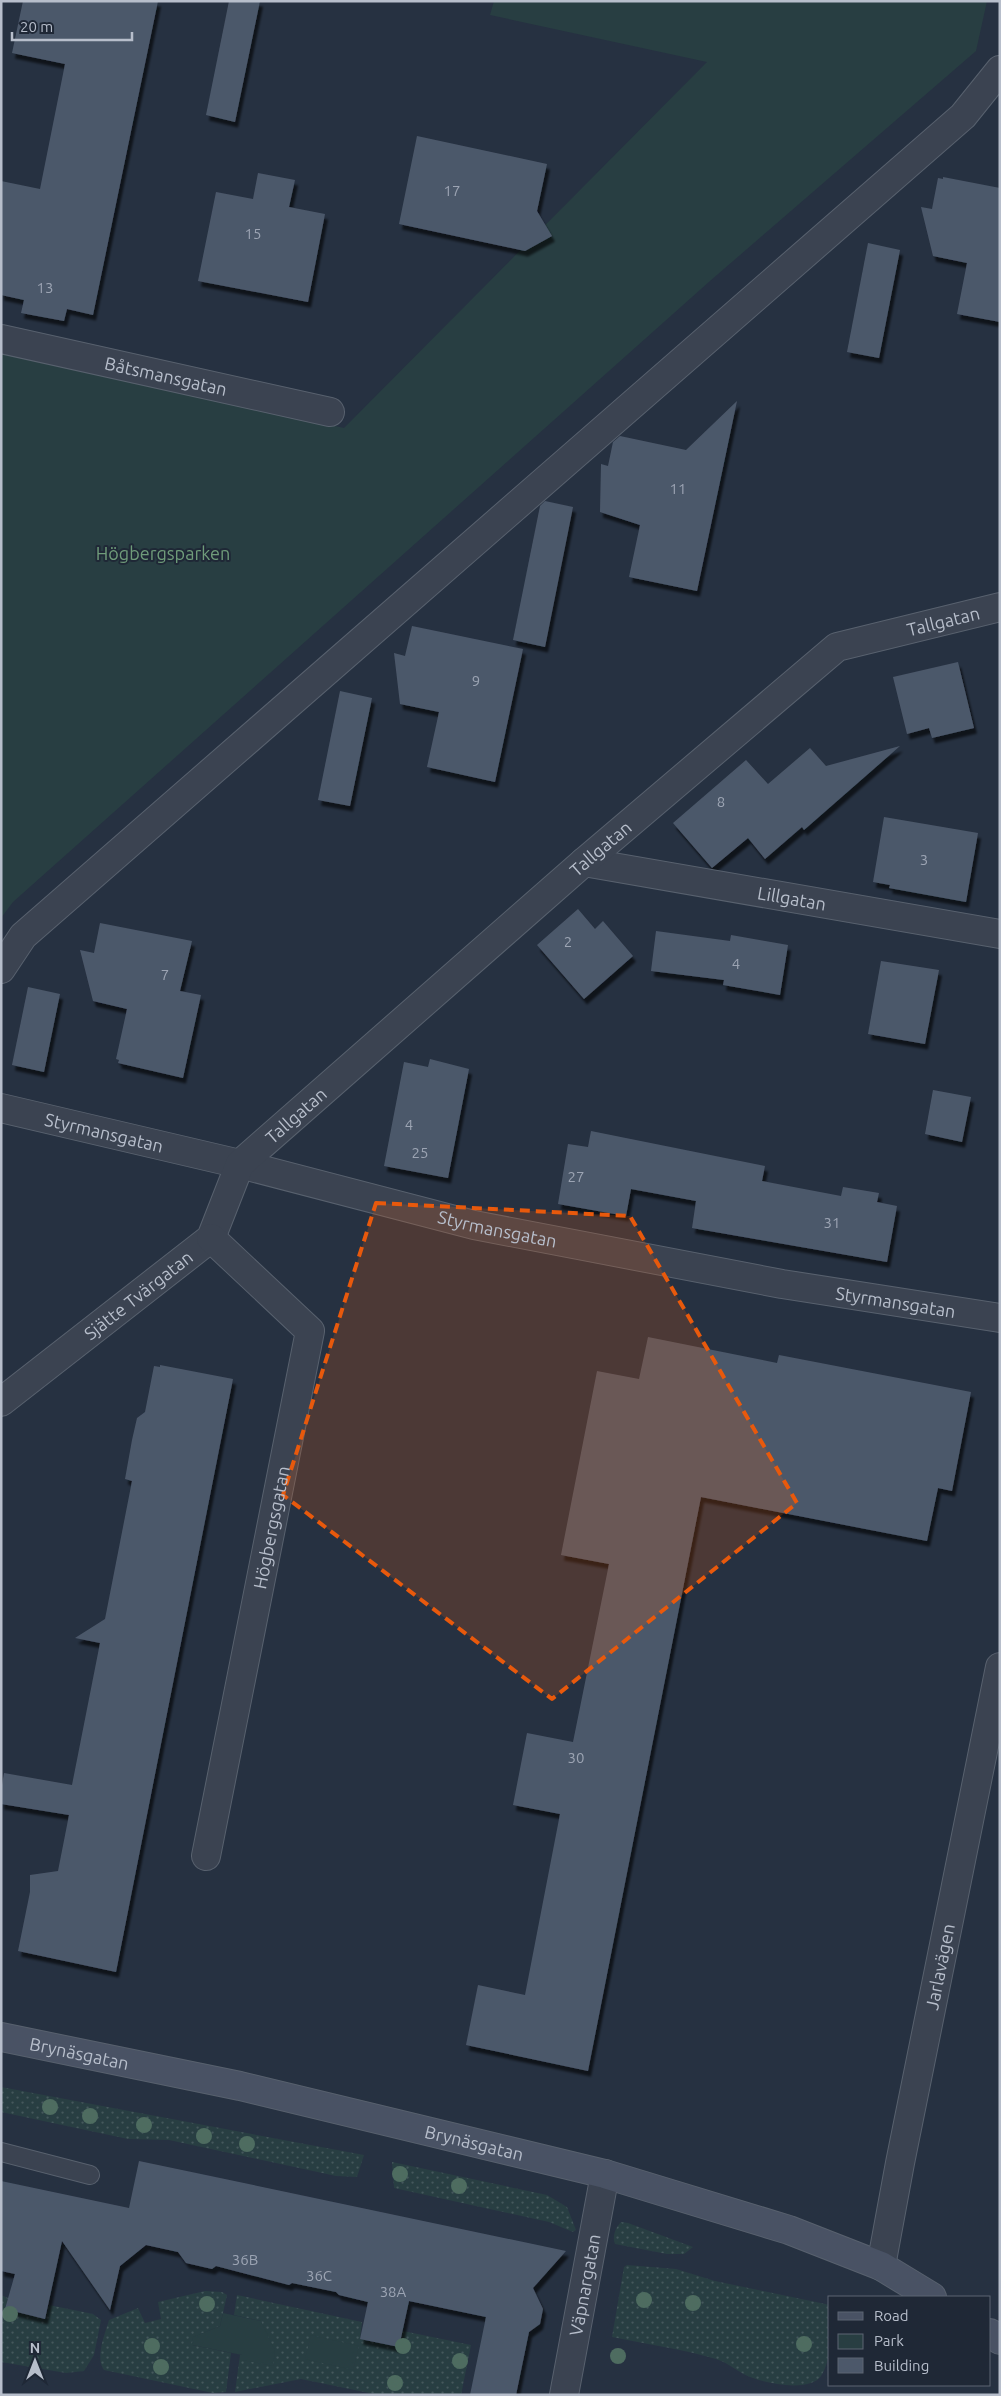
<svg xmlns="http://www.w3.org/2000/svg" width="1001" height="2396" viewBox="0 0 1001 2396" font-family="Ubuntu,sans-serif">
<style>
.grass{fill:url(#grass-dots)}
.green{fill:#283e42}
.building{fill:#4c586a;filter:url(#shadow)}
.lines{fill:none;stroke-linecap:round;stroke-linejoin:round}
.lane-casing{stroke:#58616e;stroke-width:20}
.street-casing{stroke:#58616e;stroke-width:30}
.secondary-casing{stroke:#58616e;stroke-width:30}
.lane{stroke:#3b4351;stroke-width:18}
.street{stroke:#3b4351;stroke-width:28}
.secondary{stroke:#495264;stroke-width:28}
.tree{fill:#4e6c60}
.marked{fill:#e8590c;fill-opacity:0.2;stroke:#e8590c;stroke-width:4;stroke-dasharray:10 6;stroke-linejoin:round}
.labels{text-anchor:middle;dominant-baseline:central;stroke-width:4;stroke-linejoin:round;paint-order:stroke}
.number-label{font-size:15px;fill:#9ca4b3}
.street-label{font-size:18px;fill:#b7becb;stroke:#1f2836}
.park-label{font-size:18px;fill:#6f9c7a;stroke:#1f2836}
</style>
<defs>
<pattern id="grass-dots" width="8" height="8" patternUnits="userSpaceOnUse" patternTransform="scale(1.25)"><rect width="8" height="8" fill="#283e42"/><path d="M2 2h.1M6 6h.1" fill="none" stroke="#45585c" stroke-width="1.8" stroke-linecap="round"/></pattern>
<filter id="shadow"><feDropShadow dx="3" dy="5.5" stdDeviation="1" flood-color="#0009"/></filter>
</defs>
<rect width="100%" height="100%" fill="#263141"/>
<!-- grass -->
<g class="grass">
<path d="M 1,2087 L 364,2155 L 357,2177 L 336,2176 L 169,2140 L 128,2139 L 1,2112 Z"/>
<path d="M 392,2162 L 547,2195 L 567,2207 L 576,2230 L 573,2232 L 549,2222 L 394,2188 Z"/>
<path d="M 621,2222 L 628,2223 L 693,2247 L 684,2254 L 667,2254 L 615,2244 C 612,2237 615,2228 621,2222 Z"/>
<path d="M 627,2265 L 676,2269 L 715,2281 L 830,2305 C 830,2327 834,2356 821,2376 C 810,2392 769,2384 753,2378 C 740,2374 729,2363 716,2359 C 682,2349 646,2344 612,2337 L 624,2267 Z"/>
<path d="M 205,2291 L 222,2292 L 227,2295 L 220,2326 L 194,2337 L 192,2345 L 231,2353 L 226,2392 L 213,2393 L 104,2370 C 95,2357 105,2334 109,2320 L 138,2308 L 145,2323 L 161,2319 L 158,2302 Z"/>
<path d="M 1,2295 L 8,2298 L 5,2309 L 45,2319 L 49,2305 L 93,2314 L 101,2320 L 94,2355 L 84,2371 L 66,2373 L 1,2362 Z"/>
<path d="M 237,2295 L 362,2322 L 360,2339 L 399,2347 L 403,2331 L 471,2345 L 461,2395 L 379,2395 L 301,2379 L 235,2392 L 240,2355 L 243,2355 L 242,2360 L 261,2321 L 234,2315 Z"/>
</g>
<!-- green -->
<g class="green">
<path d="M 494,1 L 987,1 L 976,51 L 710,281 L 13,902 L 1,918 L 1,351 L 344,428 L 707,62 L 490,15 Z"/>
<path d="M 223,2313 L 261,2321 L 275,2351 L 273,2366 L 242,2360 L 242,2355 L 192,2345 L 193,2337 L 220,2326 Z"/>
<path d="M 311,2335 L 359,2346 L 353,2370 L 305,2359 Z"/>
</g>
<!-- building -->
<g class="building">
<path d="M 23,1 L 158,1 L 93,315 L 67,309 L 64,321 L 21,313 L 24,300 L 1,295 L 1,181 L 40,189 L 65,64 L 12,53 Z"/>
<path d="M 229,1 L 260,1 L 235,122 L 206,115 Z"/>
<path d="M 417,136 L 547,164 L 537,211 L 552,236 L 525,251 L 399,224 Z"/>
<path d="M 258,173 L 295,180 L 289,207 L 325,214 L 308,302 L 198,281 L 216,192 L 253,199 Z"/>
<path d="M 943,177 L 1000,188 L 1000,322 L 957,314 L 967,263 L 933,256 L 921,207 L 932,209 L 938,178 L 943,179 Z"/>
<path d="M 868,243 L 900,250 L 879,358 L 847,352 Z"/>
<path d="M 737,401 L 697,591 L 629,577 L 640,525 L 600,512 L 601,464 L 608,466 L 613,442 L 620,436 L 686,450 Z"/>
<path d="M 545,501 L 573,507 L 545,647 L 513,640 L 540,506 Z"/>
<path d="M 412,626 L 523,649 L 495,782 L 427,767 L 439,712 L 400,704 L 394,653 L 405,656 Z"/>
<path d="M 958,662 L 974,728 L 932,738 L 929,728 L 907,734 L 893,677 Z"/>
<path d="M 340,691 L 372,698 L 350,806 L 318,800 Z"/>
<path d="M 900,746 L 804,830 L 802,827 L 765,859 L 748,838 L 712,868 L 673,823 L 746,760 L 768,784 L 810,748 L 826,766 Z"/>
<path d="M 884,817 L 978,833 L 966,902 L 889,888 L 890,885 L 873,882 Z"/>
<path d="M 578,909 L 595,929 L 603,921 L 633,956 L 584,999 L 537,945 Z"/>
<path d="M 100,923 L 192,941 L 180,991 L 201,995 L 183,1078 L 118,1063 L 119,1060 L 116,1059 L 127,1009 L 93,1001 L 80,950 L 94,953 Z"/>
<path d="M 656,931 L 730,941 L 731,935 L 788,945 L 780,995 L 723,985 L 724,980 L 651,971 Z"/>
<path d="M 881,961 L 939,970 L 925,1044 L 868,1034 Z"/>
<path d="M 28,987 L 60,994 L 44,1072 L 12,1065 Z"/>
<path d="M 430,1059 L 469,1069 L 448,1178 L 384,1166 L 404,1062 L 428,1067 Z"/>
<path d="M 933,1090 L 971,1097 L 962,1142 L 925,1134 Z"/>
<path d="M 591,1131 L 765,1166 L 762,1181 L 841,1196 L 843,1187 L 879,1193 L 877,1202 L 897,1206 L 887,1262 L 692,1228 L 696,1201 L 631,1189 L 626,1216 L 558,1204 L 568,1144 L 588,1147 Z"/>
<path d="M 648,1337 L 777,1363 L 779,1355 L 971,1392 L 952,1491 L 938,1488 L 927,1541 L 701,1497 L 588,2071 L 466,2045 L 478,1985 L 525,1995 L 560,1814 L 513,1805 L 527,1733 L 573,1742 L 609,1564 L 561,1555 L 597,1371 L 639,1379 Z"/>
<path d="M 160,1365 L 233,1379 L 116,1972 L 18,1951 L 30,1892 L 30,1875 L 58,1871 L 69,1815 L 1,1804 L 1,1791 L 4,1773 L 72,1785 L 100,1643 L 75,1638 L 105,1619 L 132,1481 L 125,1479 L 132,1440 L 137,1418 L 145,1412 L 154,1366 L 160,1367 Z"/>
<path d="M 139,2161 L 566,2251 L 533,2288 L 543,2309 L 540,2324 L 529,2332 L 516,2395 L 470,2395 L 486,2317 L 409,2301 L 399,2347 L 360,2339 L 368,2302 L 339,2295 L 336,2292 L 292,2283 L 289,2285 L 216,2266 L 212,2269 L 186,2263 L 178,2252 L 146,2245 L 120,2266 L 110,2310 L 62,2241 L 45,2319 L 5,2309 L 15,2274 L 1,2271 L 1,2181 L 129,2208 Z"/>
</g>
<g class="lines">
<defs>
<path id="lane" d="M 1,2152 L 90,2175"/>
<g id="street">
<path id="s1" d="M 1,339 L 330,412"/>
<path id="s2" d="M 584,862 L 1000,934"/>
<path d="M 1,969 L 23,936 L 963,116 L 1000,70"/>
<path id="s3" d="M 1,1108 L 240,1164 L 474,1225 L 782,1284 L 1000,1318"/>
<path id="s4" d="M 1,1402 L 211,1238 L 240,1164 L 584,862 L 837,647 L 1000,607"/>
<path id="s5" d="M 206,1856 L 310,1331 L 211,1238"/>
<path id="s6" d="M 881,2266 L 900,2163 L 1000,1667"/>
<path id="s7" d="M 564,2395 L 605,2174"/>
</g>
<g id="secondary">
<path id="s8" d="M 1,2037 L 240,2086 L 605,2174 L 789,2230 L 881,2266 L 932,2297"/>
<path d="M 990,2333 L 1000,2340"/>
</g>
</defs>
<!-- lane casing -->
<use href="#lane" class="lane-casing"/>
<!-- street casing -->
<use href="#street" class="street-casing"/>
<!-- secondary casing -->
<use href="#secondary" class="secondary-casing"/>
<!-- lane -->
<use href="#lane" class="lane"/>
<!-- street -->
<use href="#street" class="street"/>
<!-- secondary -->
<use href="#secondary" class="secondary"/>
</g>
<!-- trees -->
<g class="tree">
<circle cx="50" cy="2107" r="8"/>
<circle cx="90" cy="2116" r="8"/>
<circle cx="144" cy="2125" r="8"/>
<circle cx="204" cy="2136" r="8"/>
<circle cx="247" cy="2144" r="8"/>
<circle cx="400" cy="2174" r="8"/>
<circle cx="459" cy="2186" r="8"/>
<circle cx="644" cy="2300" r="8"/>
<circle cx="693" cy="2303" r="8"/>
<circle cx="207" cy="2304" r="8"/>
<circle cx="10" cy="2314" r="8"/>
<circle cx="804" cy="2344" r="8"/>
<circle cx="152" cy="2346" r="8"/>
<circle cx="403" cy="2346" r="8"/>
<circle cx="618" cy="2356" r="8"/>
<circle cx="460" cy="2361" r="8"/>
<circle cx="161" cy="2367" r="8"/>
<circle cx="395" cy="2383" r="8"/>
</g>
<!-- marked area -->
<path class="marked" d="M 376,1203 L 630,1216 L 797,1503 L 552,1699 L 283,1495 Z"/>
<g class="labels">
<!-- number labels -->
<g class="number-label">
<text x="452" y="190">17</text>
<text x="253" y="233">15</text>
<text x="45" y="287">13</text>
<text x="678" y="488">11</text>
<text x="476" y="680">9</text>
<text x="721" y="801">8</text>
<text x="924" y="859">3</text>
<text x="568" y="941">2</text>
<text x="736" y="963">4</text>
<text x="165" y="974">7</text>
<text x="409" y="1124">4</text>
<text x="420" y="1152">25</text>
<text x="576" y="1176">27</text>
<text x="832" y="1222">31</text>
<text x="576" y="1757">30</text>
<text x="245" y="2259">36B</text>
<text x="319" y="2275">36C</text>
<text x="393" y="2291">38A</text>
</g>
<!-- street labels -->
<g class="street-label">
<text stroke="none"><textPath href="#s1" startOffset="169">Båtsmansgatan</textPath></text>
<text stroke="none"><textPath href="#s4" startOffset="1245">Tallgatan</textPath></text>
<text stroke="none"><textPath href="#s4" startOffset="825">Tallgatan</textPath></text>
<text stroke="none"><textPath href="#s2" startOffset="211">Lillgatan</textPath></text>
<text stroke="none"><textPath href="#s4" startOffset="420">Tallgatan</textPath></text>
<text stroke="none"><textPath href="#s3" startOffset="106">Styrmansgatan</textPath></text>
<text stroke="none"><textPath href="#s3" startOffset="511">Styrmansgatan</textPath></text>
<text stroke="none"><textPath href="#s4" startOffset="174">Sjätte Tvärgatan</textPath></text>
<text stroke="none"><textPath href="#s3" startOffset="916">Styrmansgatan</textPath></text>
<text stroke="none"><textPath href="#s5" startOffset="335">Högbergsgatan</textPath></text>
<text stroke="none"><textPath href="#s6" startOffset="305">Jarlavägen</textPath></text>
<text stroke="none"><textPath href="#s8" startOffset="80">Brynäsgatan</textPath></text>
<text stroke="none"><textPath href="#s8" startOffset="485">Brynäsgatan</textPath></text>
<text stroke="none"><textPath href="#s7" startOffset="112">Väpnargatan</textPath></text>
</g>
<!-- park labels -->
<g class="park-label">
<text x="163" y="553">Högbergsparken</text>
</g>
</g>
<!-- border -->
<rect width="1001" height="2396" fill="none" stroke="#b7becb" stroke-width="5"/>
<!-- legend -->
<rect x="828" y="2296" width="162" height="90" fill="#1f2836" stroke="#5c6472"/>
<rect x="838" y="2312" width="25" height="8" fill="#495264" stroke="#5c6472"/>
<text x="874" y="2321" font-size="15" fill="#b7becb">Road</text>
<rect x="838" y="2334" width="25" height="15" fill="#283e42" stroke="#5c6472"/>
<text x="874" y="2346" font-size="15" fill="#b7becb">Park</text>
<rect x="838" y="2358" width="25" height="15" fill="#4c586a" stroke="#5c6472"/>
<text x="874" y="2371" font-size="15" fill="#b7becb">Building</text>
<!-- north arrow -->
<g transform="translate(35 2361)" stroke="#1f2836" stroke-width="4" paint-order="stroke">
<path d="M0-4L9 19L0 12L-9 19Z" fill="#b7becb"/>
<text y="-8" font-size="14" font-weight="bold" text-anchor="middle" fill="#b7becb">N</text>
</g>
<!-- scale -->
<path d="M12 32v8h120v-8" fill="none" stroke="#b7becb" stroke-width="2.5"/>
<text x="20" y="32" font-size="15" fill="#b7becb" stroke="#1f2836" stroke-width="4" paint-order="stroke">20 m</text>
</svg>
